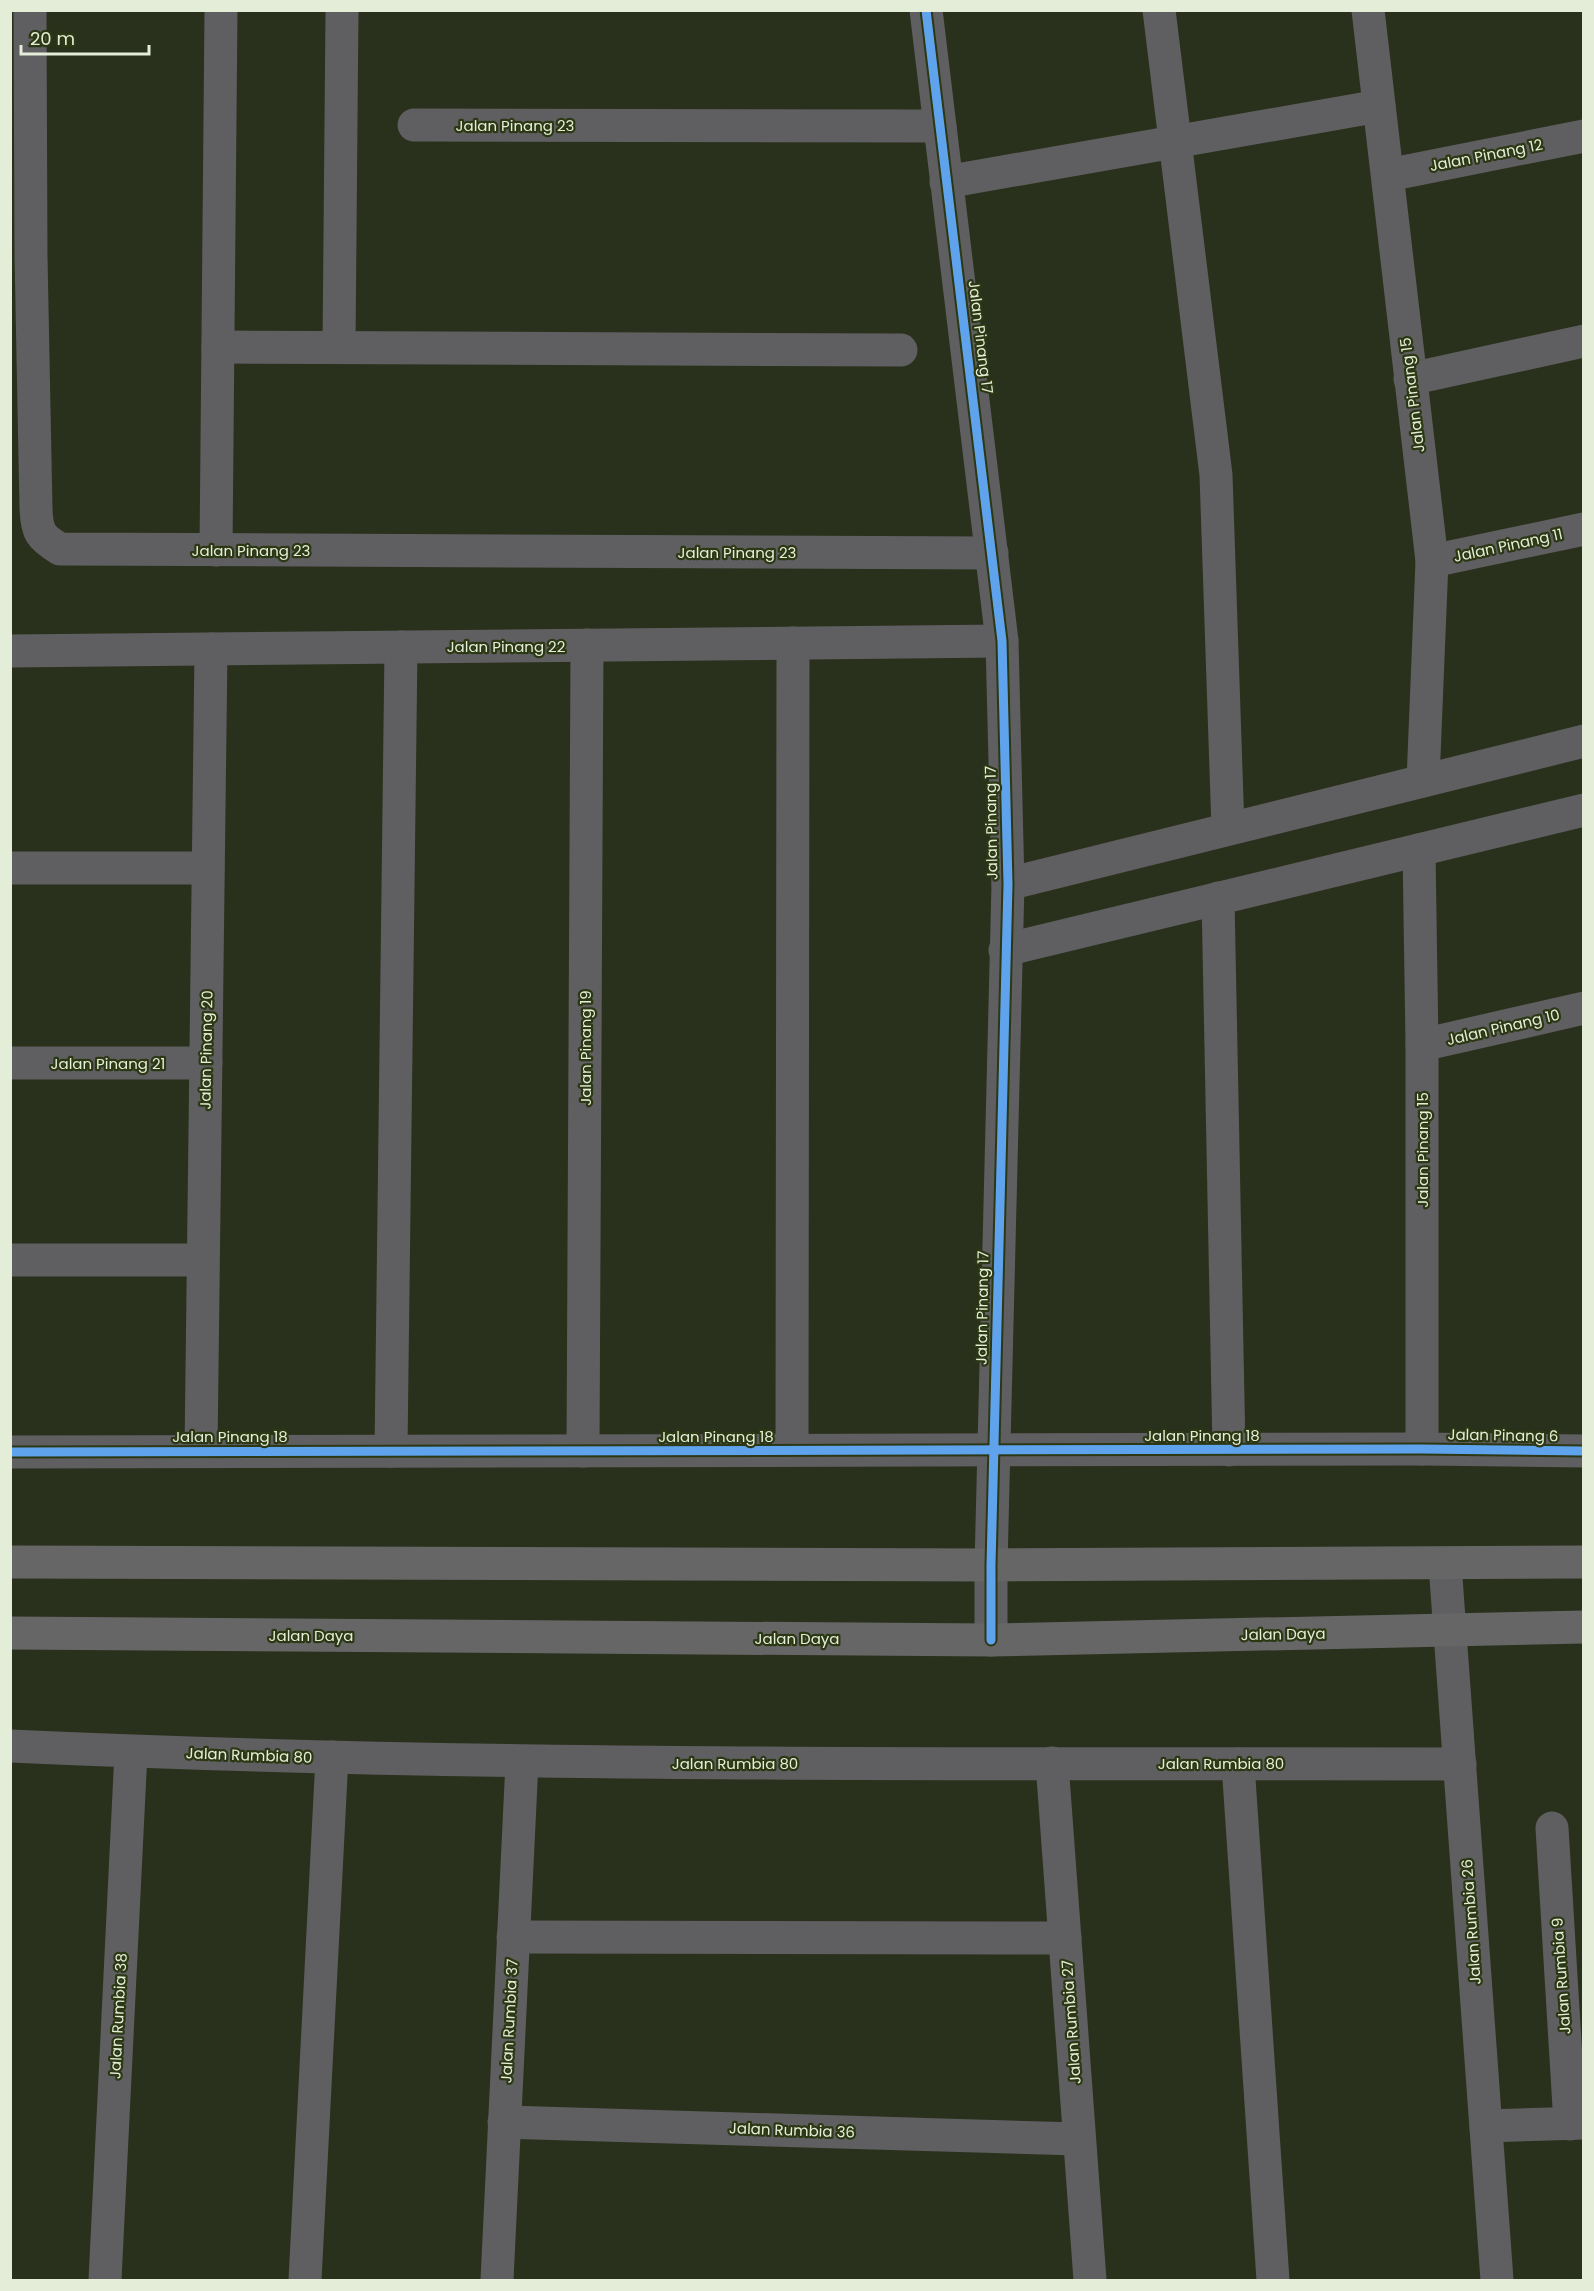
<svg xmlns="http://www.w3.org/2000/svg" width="1594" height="2291" viewBox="0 0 1594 2291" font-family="Poppins,sans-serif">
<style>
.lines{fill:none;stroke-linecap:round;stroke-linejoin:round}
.minor{stroke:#5f5e60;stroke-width:33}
.major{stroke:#666;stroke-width:33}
.cycleway-casing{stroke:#2c3814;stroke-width:13}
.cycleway{stroke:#60a3ed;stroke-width:9}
.labels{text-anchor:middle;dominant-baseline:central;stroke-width:4.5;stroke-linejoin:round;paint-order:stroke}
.street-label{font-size:15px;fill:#e4edd7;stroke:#2c3814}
</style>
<rect width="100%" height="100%" fill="#29301c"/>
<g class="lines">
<!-- minor -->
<g class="minor">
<path d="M 30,10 L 31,256 L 36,509 C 37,532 40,537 60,549 L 992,553"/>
<path d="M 926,10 L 1002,641 L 1008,884 L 991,1565 L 991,1640"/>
<path d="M 1159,10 L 1216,475 L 1228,829"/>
<path d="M 1368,10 L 1432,561 L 1423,781"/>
<path d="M 414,125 L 940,126"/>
<path d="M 1388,175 L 1584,136"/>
<path d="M 946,182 L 1379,106"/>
<path d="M 218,347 L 901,350"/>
<path d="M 339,347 L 342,10"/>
<path d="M 1410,379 L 1584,341"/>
<path d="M 216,550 L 221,10"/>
<path d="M 1432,561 L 1584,529"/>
<path d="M 10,651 L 1002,641"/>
<path d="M 1419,850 L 1422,1045 L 1422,1449"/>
<path d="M 10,868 L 208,868"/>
<path d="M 1008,884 L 1584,741"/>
<path d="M 1218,898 L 1229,1450"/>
<path d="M 1005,950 L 1584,810"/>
<path d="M 1422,1045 L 1584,1008"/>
<path d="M 10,1063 L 206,1063"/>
<path d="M 10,1260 L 202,1260"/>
<path d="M 792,1450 L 793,643"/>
<path d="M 201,1451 L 211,649"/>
<path d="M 391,1451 L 401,647"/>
<path d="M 583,1451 L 587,645"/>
<path d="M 10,1452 L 1422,1449 L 1584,1451"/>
<path d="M 1445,1564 L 1497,2280"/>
<path d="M 10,1746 C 493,1768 977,1763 1460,1764"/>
<path d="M 1052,1763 L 1090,2280"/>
<path d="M 1238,1764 L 1273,2280"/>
<path d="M 1552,1828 L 1570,2124"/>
<path d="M 513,1937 L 1065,1938"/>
<path d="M 504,2122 L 1079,2139"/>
<path d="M 1486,2126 L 1584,2123"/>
<path d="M 105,2280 L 131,1752"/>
<path d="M 305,2280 L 332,1757"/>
<path d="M 497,2280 L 522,1762"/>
</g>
<!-- major -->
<g class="major">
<path d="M 10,1562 L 991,1565 L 1584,1562"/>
<path d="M 10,1633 L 991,1640 L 1584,1627"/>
</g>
<defs>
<g id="cycleway">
<path d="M 926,10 L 1002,641 L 1008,884 L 991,1565 L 991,1640"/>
<path d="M 10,1452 L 1422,1449 L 1584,1451"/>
</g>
</defs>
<!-- cycleway casing -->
<use href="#cycleway" class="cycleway-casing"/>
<!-- cycleway -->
<use href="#cycleway" class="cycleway"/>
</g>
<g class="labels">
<!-- street labels -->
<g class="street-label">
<text x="515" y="125">Jalan Pinang 23</text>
<text transform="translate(1486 155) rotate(-11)">Jalan Pinang 12</text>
<text transform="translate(981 337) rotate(83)">Jalan Pinang 17</text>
<text transform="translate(1412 395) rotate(-97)">Jalan Pinang 15</text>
<text transform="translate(1508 545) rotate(-12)">Jalan Pinang 11</text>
<text x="251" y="550">Jalan Pinang 23</text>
<text x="737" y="552">Jalan Pinang 23</text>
<text x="506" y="646">Jalan Pinang 22</text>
<text transform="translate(991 823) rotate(-91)">Jalan Pinang 17</text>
<text transform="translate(1503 1027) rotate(-13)">Jalan Pinang 10</text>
<text transform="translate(585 1048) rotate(-90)">Jalan Pinang 19</text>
<text transform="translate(206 1050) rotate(-89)">Jalan Pinang 20</text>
<text x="108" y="1063">Jalan Pinang 21</text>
<text transform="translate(1422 1150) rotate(-90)">Jalan Pinang 15</text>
<text transform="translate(982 1308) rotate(-89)">Jalan Pinang 17</text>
<text x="1202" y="1435">Jalan Pinang 18</text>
<text transform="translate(1503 1435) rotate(1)">Jalan Pinang 6</text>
<text x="230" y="1436">Jalan Pinang 18</text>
<text x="716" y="1436">Jalan Pinang 18</text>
<text transform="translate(1283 1634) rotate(-1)">Jalan Daya</text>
<text x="311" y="1635">Jalan Daya</text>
<text x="797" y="1638">Jalan Daya</text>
<text transform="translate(249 1755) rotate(2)">Jalan Rumbia 80</text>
<text x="735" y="1763">Jalan Rumbia 80</text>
<text x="1221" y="1763">Jalan Rumbia 80</text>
<text transform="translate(1471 1922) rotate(-94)">Jalan Rumbia 26</text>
<text transform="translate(1561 1976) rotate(-94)">Jalan Rumbia 9</text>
<text transform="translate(118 2016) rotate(-87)">Jalan Rumbia 38</text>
<text transform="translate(509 2021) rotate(-87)">Jalan Rumbia 37</text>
<text transform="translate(1071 2022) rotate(-94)">Jalan Rumbia 27</text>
<text transform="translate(792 2130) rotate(2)">Jalan Rumbia 36</text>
</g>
</g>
<!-- border -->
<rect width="1594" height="2291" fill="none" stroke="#e4edd7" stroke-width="24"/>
<!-- scale -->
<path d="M21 45v9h128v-9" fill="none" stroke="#e4edd7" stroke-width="3"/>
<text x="30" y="45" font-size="18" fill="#e4edd7" stroke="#2c3814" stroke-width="4.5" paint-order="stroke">20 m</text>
</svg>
